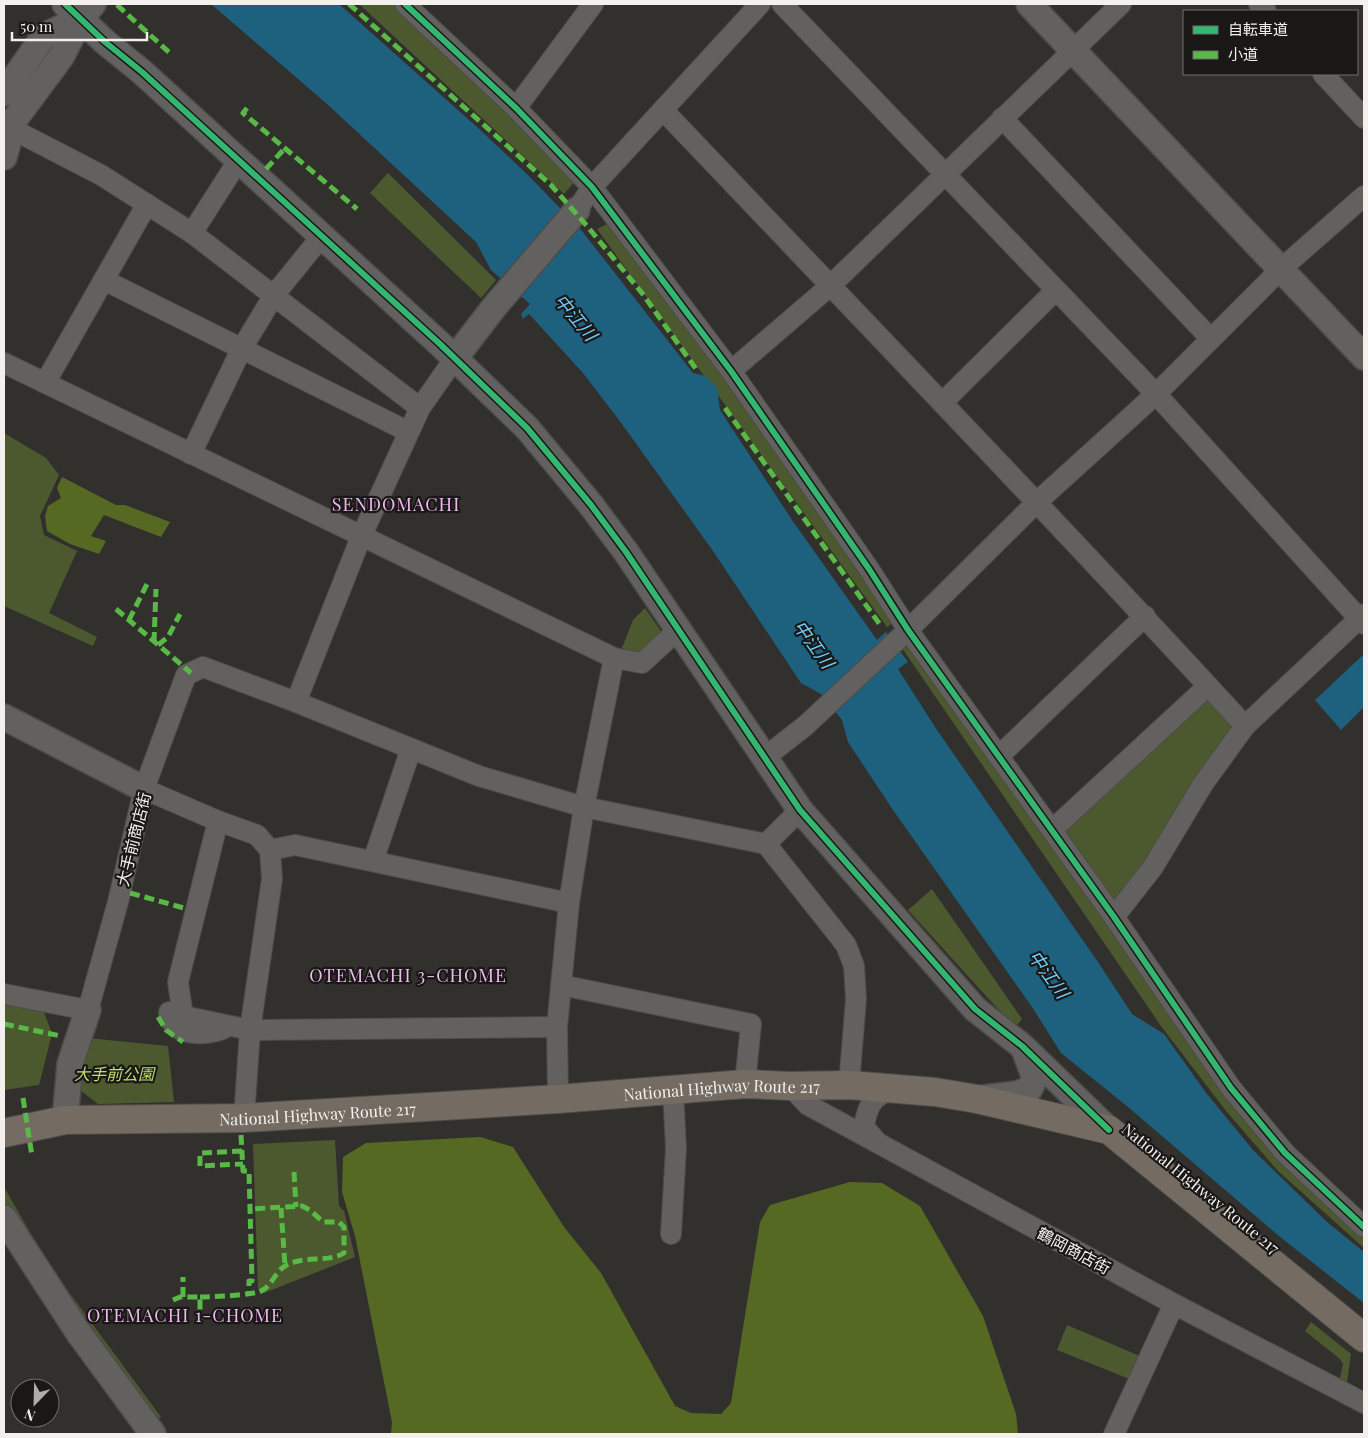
<svg xmlns="http://www.w3.org/2000/svg" width="1368" height="1438" viewBox="0 0 1368 1438" font-family="'Playfair Display','Noto Sans JP',serif">
<style>
.green{fill:#4c592f}
.forest{fill:#566923}
.water{fill:#1d617e}
.lines{fill:none;stroke-linecap:round;stroke-linejoin:round}
.minor-casing{stroke:#4d4c49;stroke-width:22}
.tertiary-casing{stroke:#4d4c49;stroke-width:28}
.trunk-casing{stroke:#4d4c49;stroke-width:30}
.minor{stroke:#63615f;stroke-width:20}
.tertiary{stroke:#63615f;stroke-width:25}
.trunk{stroke:#746c62;stroke-width:28}
.quiet{stroke:#58b947;stroke-width:5;stroke-dasharray:10 5;stroke-linecap:butt}
.cycleway-casing{stroke:#1a1816;stroke-width:9}
.cycleway{stroke:#33b770;stroke-width:6}
.labels{text-anchor:middle;dominant-baseline:central;stroke-width:4.5;stroke-linejoin:round;paint-order:stroke}
.street-label{font-size:16px;fill:#f3f0ed;stroke:#1a1816}
.park-label{font-size:16px;font-style:italic;fill:#bcdd72;stroke:#1a1816}
.water-label{font-size:18px;font-style:italic;fill:#70cefd;stroke:#1a1816}
.neighbourhood-label{font-size:18px;letter-spacing:1px;fill:#f0b8f2;stroke:#1a1816}
</style>
<rect width="100%" height="100%" fill="#32302d"/>
<!-- green -->
<g class="green">
<path d="M 359,4 L 393,4 L 576,180 L 564,194 Z"/>
<path d="M 388,173 L 496,280 L 481,298 L 370,193 Z"/>
<path d="M 609,223 L 625,238 L 898,619 L 887,627 L 597,229 Z"/>
<path d="M 4,433 L 46,458 L 59,475 L 40,516 L 44,535 L 77,551 L 49,613 L 97,637 L 93,646 L 4,606 Z"/>
<path d="M 645,608 L 665,637 L 636,654 L 622,648 L 633,620 Z"/>
<path d="M 914,640 L 1226,1089 L 1364,1232 L 1364,1248 L 1278,1171 L 1226,1111 L 1161,1026 L 902,648 Z"/>
<path d="M 1208,690 L 1241,726 L 1114,909 L 1058,829 Z"/>
<path d="M 932,889 L 1022,1019 L 1017,1025 L 1007,1019 L 908,910 Z"/>
<path d="M 4,1004 L 44,1012 L 52,1034 L 39,1085 L 4,1090 Z"/>
<path d="M 87,1038 L 168,1046 L 174,1102 L 98,1104 L 80,1090 Z"/>
<path d="M 335,1140 L 339,1206 L 344,1211 L 355,1257 L 264,1293 L 258,1289 L 253,1144 Z"/>
<path d="M 4,1187 L 43,1255 L 36,1259 L 4,1203 Z"/>
<path d="M 54,1272 L 161,1417 L 155,1422 L 48,1277 Z"/>
<path d="M 1311,1322 L 1351,1354 L 1347,1382 L 1340,1378 L 1343,1364 L 1340,1359 L 1305,1331 Z"/>
<path d="M 1067,1325 L 1142,1357 L 1132,1380 L 1057,1350 Z"/>
</g>
<!-- forest -->
<g class="forest">
<path d="M 62,477 L 116,505 L 125,505 L 170,522 L 161,537 L 104,515 L 91,536 L 106,541 L 99,554 L 70,544 L 47,531 L 45,516 L 48,506 L 61,498 L 57,488 Z"/>
<path d="M 480,1137 L 513,1147 L 564,1227 L 601,1273 L 675,1406 L 691,1413 L 721,1414 L 731,1403 L 760,1222 L 770,1205 L 850,1182 L 882,1183 L 920,1206 L 983,1316 L 1016,1414 L 1018,1434 L 391,1434 L 392,1422 L 355,1236 L 342,1192 L 343,1157 L 366,1143 Z"/>
</g>
<!-- water -->
<g class="water">
<path d="M 211,4 L 339,4 L 477,127 L 528,175 L 582,231 L 693,373 L 706,376 L 717,388 L 720,410 L 792,520 L 877,640 L 886,632 L 908,662 L 898,669 L 935,727 L 1100,965 L 1132,1014 L 1164,1034 L 1207,1094 L 1253,1150 L 1327,1222 L 1364,1252 L 1364,1303 L 1279,1236 L 1128,1107 L 1061,1053 L 1032,1007 L 893,810 L 848,742 L 842,720 L 821,694 L 801,683 L 713,551 L 622,424 L 583,373 L 529,314 L 523,319 L 521,314 L 530,304 L 491,270 L 476,242 L 327,104 Z"/>
<path d="M 1363,655 L 1364,657 L 1364,707 L 1341,730 L 1315,700 Z"/>
</g>
<g class="lines">
<defs>
<g id="minor">
<path d="M 405,4 L 516,108 L 592,187 L 731,371 L 869,569 L 908,630 L 1114,917 L 1231,1088 L 1285,1153 L 1364,1227"/>
<path d="M 782,4 L 1156,394 L 1364,624"/>
<path d="M 1259,4 L 1266,11"/>
<path d="M 1323,74 L 1364,118"/>
<path d="M 516,108 L 593,4"/>
<path d="M 663,110 C 858,315 1054,518 1245,726"/>
<path d="M 1002,118 L 1211,339"/>
<path d="M 4,123 L 12,129 L 101,175 L 192,233 L 420,408"/>
<path d="M 577,210 L 592,187 L 760,4"/>
<path d="M 192,233 L 238,161"/>
<path d="M 104,280 L 409,432"/>
<path d="M 4,363 L 614,658 L 642,663 L 679,629"/>
<path d="M 731,371 L 830,286 L 1121,4"/>
<path d="M 45,383 L 147,204"/>
<path d="M 942,403 L 1056,290"/>
<path d="M 191,454 L 241,350 L 274,295 L 322,236"/>
<path d="M 296,702 L 361,537 L 420,408 L 455,358"/>
<path d="M 999,756 L 1145,616"/>
<path d="M 764,758 L 805,726 L 908,630 L 1037,502 L 1156,394 L 1281,269 L 1364,196"/>
<path d="M 144,789 L 218,821 L 257,835 L 270,850 L 272,879 L 250,1030 L 244,1118"/>
<path d="M 218,821 L 178,982 L 183,1016 L 250,1030 L 557,1027"/>
<path d="M 1052,830 L 1208,686"/>
<path d="M 766,844 L 846,945 L 854,966 L 856,999 L 849,1085"/>
<path d="M 270,850 L 295,845 L 569,903"/>
<path d="M 373,861 L 411,749"/>
<path d="M 1114,917 L 1153,867 L 1203,784 L 1245,726 L 1364,614"/>
<path d="M 561,985 L 751,1024 L 745,1084"/>
<path d="M 4,994 L 88,1010 L 118,902 L 144,789 L 186,675 L 203,667 L 296,702 L 479,776 L 584,807 L 766,844 L 800,810"/>
<path d="M 169,1012 C 170,1037 206,1036 223,1029"/>
<path d="M 790,1086 L 808,1105 L 1174,1304 L 1364,1403"/>
<path d="M 558,1099 L 557,1027 L 569,903 L 584,807 L 614,658"/>
<path d="M 877,1142 L 864,1127 C 867,1105 874,1094 895,1089"/>
<path d="M 671,1234 L 676,1148 L 673,1090"/>
<path d="M 1114,1434 L 1174,1304"/>
</g>
<g id="tertiary">
<path d="M 65,4 L 105,42 L 142,72 L 441,345 L 527,428 L 591,505 L 626,552 L 800,810 L 975,1009 L 1022,1046 L 1109,1130"/>
<path d="M 1029,4 L 1364,357"/>
<path d="M 4,93 L 44,36 L 81,18"/>
<path d="M 4,157 L 15,119 L 61,57 L 81,18 L 93,4"/>
<path d="M 455,358 L 495,306 L 577,210"/>
<path d="M 4,717 L 144,789"/>
<path d="M 984,1098 L 1016,1094 L 1029,1090 L 1035,1078 L 1024,1049"/>
<path d="M 65,1120 L 70,1064 L 88,1010"/>
<path d="M 4,1218 L 78,1332 L 153,1434"/>
</g>
<g id="trunk">
<path id="s1" d="M 4,1133 L 65,1120 L 244,1118 L 558,1099 L 745,1084 L 790,1086 L 849,1085 L 935,1092 L 977,1099 L 1109,1130 L 1364,1338"/>
</g>
</defs>
<!-- minor casing -->
<use href="#minor" class="minor-casing"/>
<!-- tertiary casing -->
<use href="#tertiary" class="tertiary-casing"/>
<!-- trunk casing -->
<use href="#trunk" class="trunk-casing"/>
<!-- minor -->
<use href="#minor" class="minor"/>
<!-- tertiary -->
<use href="#tertiary" class="tertiary"/>
<!-- trunk -->
<use href="#trunk" class="trunk"/>
<!-- quiet -->
<g class="quiet">
<path d="M 349,4 L 551,185 L 587,226 L 642,293 L 696,369"/>
<path d="M 117,5 L 171,54"/>
<path d="M 247,108 L 243,113 L 357,209"/>
<path d="M 266,169 L 285,148"/>
<path d="M 725,408 L 881,626"/>
<path d="M 116,609 L 191,673"/>
<path d="M 129,620 L 147,584"/>
<path d="M 154,642 L 156,589"/>
<path d="M 158,645 L 168,637 L 180,614"/>
<path d="M 130,893 L 184,908"/>
<path d="M 158,1017 L 166,1030 L 183,1042"/>
<path d="M 4,1024 L 61,1036"/>
<path d="M 23,1098 L 32,1156"/>
<path d="M 241,1135 L 243,1171 L 249,1171 L 252,1281 L 249,1281 L 249,1293"/>
<path d="M 242,1151 L 200,1153 L 200,1166 L 243,1164"/>
<path d="M 294,1172 L 296,1207"/>
<path d="M 281,1208 L 285,1266"/>
<path d="M 183,1297 L 183,1277"/>
<path d="M 200,1297 C 211,1297 254,1295 261,1291 C 272,1286 275,1272 285,1266 C 302,1255 328,1263 344,1253 L 344,1227 L 339,1222 L 323,1222 L 310,1210 L 302,1206 L 250,1209"/>
<path d="M 173,1300 L 180,1297 L 200,1297 L 200,1321"/>
</g>
<defs>
<g id="cycleway">
<path d="M 65,4 L 105,42 L 142,72 L 441,345 L 527,428 L 591,505 L 626,552 L 800,810 L 975,1009 L 1022,1046 L 1109,1130"/>
<path d="M 405,4 L 516,108 L 592,187 L 731,371 L 869,569 L 908,630 L 1114,917 L 1231,1088 L 1285,1153 L 1364,1227"/>
</g>
</defs>
<!-- cycleway casing -->
<use href="#cycleway" class="cycleway-casing"/>
<!-- cycleway -->
<use href="#cycleway" class="cycleway"/>
</g>
<g class="labels">
<!-- street labels -->
<g class="street-label">
<text transform="translate(133 839) rotate(-76)">大手前商店街</text>
<text stroke="none"><textPath href="#s1" startOffset="720">National Highway Route 217</textPath></text>
<text stroke="none"><textPath href="#s1" startOffset="315">National Highway Route 217</textPath></text>
<text transform="translate(1201 1188) rotate(39)">National Highway Route 217</text>
<text transform="translate(1074 1250) rotate(28)">鶴岡商店街</text>
</g>
<!-- park labels -->
<g class="park-label">
<text x="114" y="1073">大手前公園</text>
</g>
<!-- water labels -->
<g class="water-label">
<text transform="translate(576 317) rotate(50)">中江川</text>
<text transform="translate(814 644) rotate(54)">中江川</text>
<text transform="translate(1049 974) rotate(54)">中江川</text>
</g>
<!-- neighbourhood labels -->
<g class="neighbourhood-label">
<text x="396" y="504">SENDOMACHI</text>
<text x="408" y="975">OTEMACHI 3-CHOME</text>
<text x="185" y="1315">OTEMACHI 1-CHOME</text>
</g>
</g>
<!-- border -->
<rect width="1368" height="1438" fill="none" stroke="#f3f0ed" stroke-width="10"/>
<!-- legend -->
<rect x="1183" y="10" width="175" height="65" fill="#1a1816" stroke="#716e6c"/>
<rect x="1193" y="26" width="25" height="8" fill="#33b770" stroke="#716e6c"/>
<text x="1228" y="35" font-size="15" fill="#f3f0ed">自転車道</text>
<rect x="1193" y="51" width="25" height="8" fill="#58b947" stroke="#716e6c"/>
<text x="1228" y="60" font-size="15" fill="#f3f0ed">小道</text>
<!-- north arrow -->
<g transform="translate(35 1403) rotate(203)"><circle r="24" fill="#1a1816" stroke="#716e6c"/>
<path d="M0-4L9 19L0 12L-9 19Z" fill="#afadaa"/>
<text y="-8" font-size="14" font-weight="bold" text-anchor="middle" fill="#f3f0ed">N</text>
</g>
<!-- scale -->
<path d="M12 32v8h135v-8" fill="none" stroke="#f3f0ed" stroke-width="2.5"/>
<text x="20" y="32" font-size="15" fill="#f3f0ed" stroke="#1a1816" stroke-width="4" paint-order="stroke">50 m</text>
</svg>
